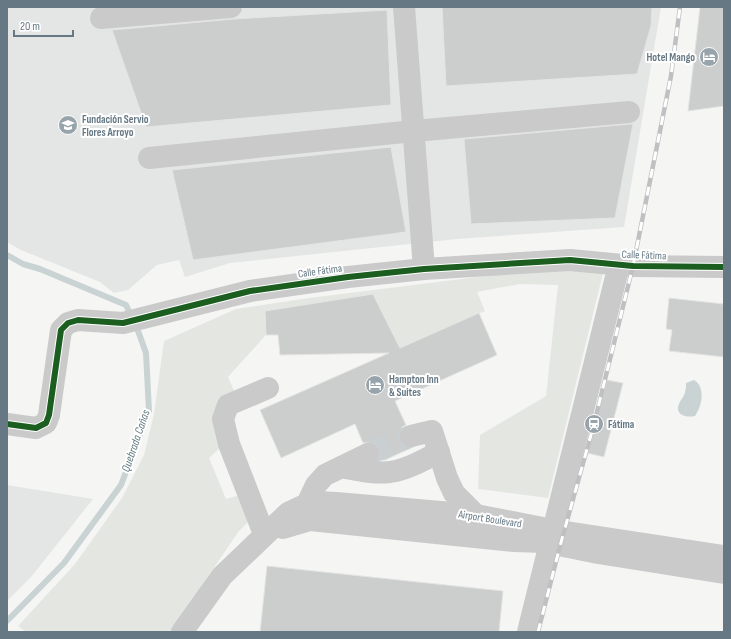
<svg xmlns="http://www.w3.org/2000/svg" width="731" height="639" viewBox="0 0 731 639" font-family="'Sofia Sans Condensed',sans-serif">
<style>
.built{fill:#e4e5e5}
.green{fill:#e4e7e1}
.water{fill:#c9d3d4}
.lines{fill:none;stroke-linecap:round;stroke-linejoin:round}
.stream{stroke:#c9d3d4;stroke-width:6}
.building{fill:#cccece;stroke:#e4e4e4}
.minor-tunnel{stroke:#cad0d2;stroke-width:22;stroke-dasharray:22 11;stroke-linecap:butt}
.minor{stroke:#cacacb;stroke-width:22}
.rail-casing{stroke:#bfc0c2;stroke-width:4.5}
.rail{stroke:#fff;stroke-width:3;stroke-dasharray:9;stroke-linecap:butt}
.cycleway-casing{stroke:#fff;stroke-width:8}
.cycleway{stroke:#1b5e20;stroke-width:6}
.labels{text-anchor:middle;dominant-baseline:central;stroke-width:4;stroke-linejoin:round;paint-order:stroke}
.poi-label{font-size:11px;font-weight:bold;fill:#657884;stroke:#fff;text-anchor:start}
.street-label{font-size:11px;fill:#657884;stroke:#fff}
.water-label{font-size:12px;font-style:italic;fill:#607a81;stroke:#fff}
</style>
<rect width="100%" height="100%" fill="#f5f5f4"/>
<!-- built -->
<g class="built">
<path d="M 7,7 L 661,7 L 624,227 L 457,239 L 230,263 L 185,277 L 179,260 L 157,265 L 128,290 L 114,293 L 100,282 L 21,250 L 7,242 Z"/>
<path d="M 7,485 L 93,499 L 31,577 L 7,601 Z"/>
</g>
<!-- green -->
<path class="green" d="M 605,265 L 548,498 L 478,489 L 480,435 L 546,396 L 558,285 L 520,284 L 477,292 L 485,311 L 400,348 L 373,294 L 265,311 L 266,335 L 228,377 L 234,391 L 222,446 L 209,458 L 226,499 L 240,495 L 251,519 L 239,531 L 170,632 L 26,632 L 18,626 L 75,564 L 122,498 L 144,455 L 154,414 L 164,341 L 236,309 L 309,298 L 567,266 Z"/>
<!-- water -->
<path class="water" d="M 694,380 C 706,387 702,406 695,416 C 687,418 674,415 679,404 C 681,399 684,397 685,392 C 686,389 686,386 686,383 Z"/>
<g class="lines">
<!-- stream -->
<path class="stream" d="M 7,255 L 23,264 L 40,269 L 126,305 L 137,328 L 146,353 L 149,411 L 121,485 L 64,563 L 7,621"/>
</g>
<!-- building -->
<g class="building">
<path d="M 442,7 L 652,7 L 651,26 L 637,74 L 446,86 Z"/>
<path d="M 700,7 L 724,7 L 724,106 L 688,111 Z"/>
<path d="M 387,10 L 391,105 L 146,127 L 112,30 L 233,19 Z"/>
<path d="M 630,124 L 633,124 L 615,218 L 471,224 L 464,139 Z"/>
<path d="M 391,147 L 406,232 L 193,260 L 172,170 Z"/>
<path d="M 373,294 L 400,348 L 479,313 L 497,355 L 395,401 L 406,425 L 402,427 L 399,432 L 399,439 L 402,445 L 407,448 L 411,448 L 385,460 L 379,460 L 380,454 L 379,448 L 375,444 L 369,442 L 363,443 L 355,424 L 281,458 L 260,410 L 389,353 L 280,355 L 278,335 L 266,335 L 265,311 Z"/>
<path d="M 669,298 L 724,304 L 724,357 L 669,351 L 672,330 L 666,329 Z"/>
<path d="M 607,380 L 623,383 L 604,457 L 587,453 Z"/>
<path d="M 267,566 L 503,591 L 499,632 L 260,632 Z"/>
</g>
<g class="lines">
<!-- minor-tunnel -->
<path class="minor-tunnel" d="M 368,454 L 411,436"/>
<!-- minor -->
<g class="minor">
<path d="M 404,7 L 424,269"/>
<path d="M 101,18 L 231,7"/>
<path d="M 149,158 L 414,131 L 629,112"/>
<path d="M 7,424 L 36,428 L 46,423 L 49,415 L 61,330 L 68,323 L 78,320 L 123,323 L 250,291 L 348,277 L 424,269 L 570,260 L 633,266 L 724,267"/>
<path d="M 411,436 L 432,431 L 447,478 L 454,493 L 476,515"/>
<path d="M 341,467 C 357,470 374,474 390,472 C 408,469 424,460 439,452"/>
<path d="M 309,515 L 307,504 L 316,485 L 325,475 L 368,454"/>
<path d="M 283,528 L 310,520 L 514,541 L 544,542 L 598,553 L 724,573"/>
<path d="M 264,534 L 229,444 L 223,419 L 228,405 L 268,388"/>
<path d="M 182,632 L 222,576 L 288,513 L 307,504 L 318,502 L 336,503 L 476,515 L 553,530 L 724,556"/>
<path d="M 528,632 L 619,265"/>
</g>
<defs>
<path id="rail" d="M 538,632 L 560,546 L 594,424 L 633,266 L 671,76 L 680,7"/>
</defs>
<!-- rail casing -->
<use href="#rail" class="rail-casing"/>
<!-- rail -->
<use href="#rail" class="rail"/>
<defs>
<path id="cycleway" d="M 7,424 L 36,428 L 46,423 L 49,415 L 61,330 L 68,323 L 78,320 L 123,323 L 250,291 L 348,277 L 424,269 L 570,260 L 633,266 L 724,267"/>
</defs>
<!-- cycleway casing -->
<use href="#cycleway" class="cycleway-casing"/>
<!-- cycleway -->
<use href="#cycleway" class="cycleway"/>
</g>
<!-- icons -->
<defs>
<symbol id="hotel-disc" viewBox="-11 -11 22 22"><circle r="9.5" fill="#97a4ab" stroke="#fff"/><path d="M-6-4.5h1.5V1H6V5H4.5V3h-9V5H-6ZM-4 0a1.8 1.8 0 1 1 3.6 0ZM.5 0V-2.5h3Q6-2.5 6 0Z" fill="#fff"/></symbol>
<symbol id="school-disc" viewBox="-11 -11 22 22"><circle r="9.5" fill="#97a4ab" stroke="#fff"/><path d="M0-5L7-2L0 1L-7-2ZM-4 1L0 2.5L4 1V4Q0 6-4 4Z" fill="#fff"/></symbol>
<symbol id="station-disc" viewBox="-11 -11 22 22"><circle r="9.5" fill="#97a4ab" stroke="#fff"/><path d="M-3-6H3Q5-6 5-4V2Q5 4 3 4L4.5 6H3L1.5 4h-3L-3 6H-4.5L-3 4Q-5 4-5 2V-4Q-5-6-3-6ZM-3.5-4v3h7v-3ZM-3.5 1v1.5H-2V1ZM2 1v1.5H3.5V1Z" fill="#fff"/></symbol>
</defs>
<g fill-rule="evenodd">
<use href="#hotel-disc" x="698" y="46" width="22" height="22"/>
<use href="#school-disc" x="57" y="114" width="22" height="22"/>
<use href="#hotel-disc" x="364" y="374" width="22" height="22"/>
<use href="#station-disc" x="583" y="413" width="22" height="22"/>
</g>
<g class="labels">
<!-- poi labels -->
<g class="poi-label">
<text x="695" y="57" text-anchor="end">Hotel Mango</text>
<text x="82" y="119">Fundación Servio<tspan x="82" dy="13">Flores Arroyo</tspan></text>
<text x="389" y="379">Hampton Inn<tspan x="389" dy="13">&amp; Suites</tspan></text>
<text x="608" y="424">Fátima</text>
</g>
<!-- street labels -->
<g class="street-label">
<text transform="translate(644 255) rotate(2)">Calle Fátima</text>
<text transform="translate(320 271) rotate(-8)">Calle Fátima</text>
<text transform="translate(490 519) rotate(9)">Airport Boulevard</text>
</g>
<!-- water labels -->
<g class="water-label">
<text transform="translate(136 441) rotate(-71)">Quebrada Cañas</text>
</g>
</g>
<!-- border -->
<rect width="731" height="639" fill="none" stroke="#657884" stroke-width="16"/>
<!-- scale -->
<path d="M14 30v6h59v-6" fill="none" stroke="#657884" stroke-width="2"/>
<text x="20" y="30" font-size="12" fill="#657884" stroke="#ffffff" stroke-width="3" paint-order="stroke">20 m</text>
</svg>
